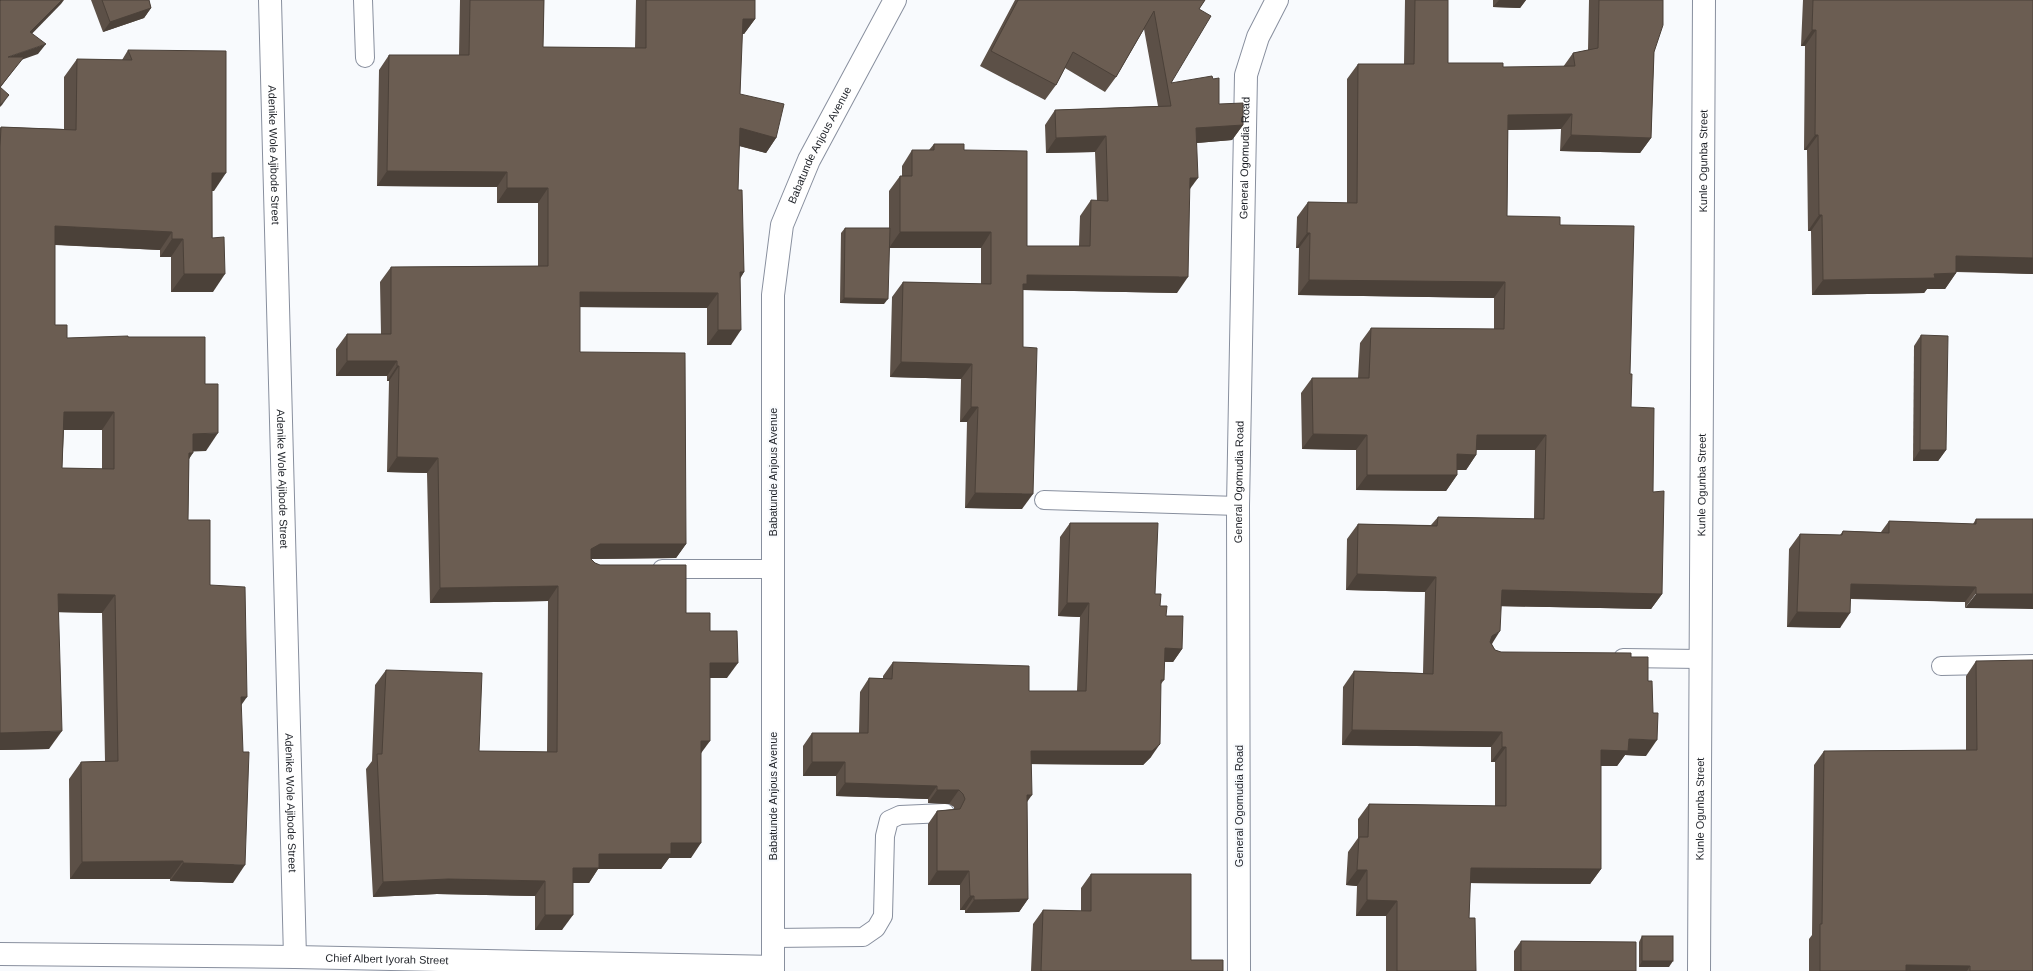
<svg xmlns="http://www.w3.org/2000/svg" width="2033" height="971" viewBox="0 0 2033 971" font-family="Arial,sans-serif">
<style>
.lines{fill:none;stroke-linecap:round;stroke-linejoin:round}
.lane-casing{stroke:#888f9e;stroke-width:20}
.street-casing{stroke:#888f9e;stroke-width:24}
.lane{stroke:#fff;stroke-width:18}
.street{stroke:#fff;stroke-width:22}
.wall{fill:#5c5047;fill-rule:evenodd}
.shaded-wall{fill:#4b4139}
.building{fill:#6b5d52;stroke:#4b4139;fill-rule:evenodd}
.labels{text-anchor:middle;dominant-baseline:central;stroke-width:4;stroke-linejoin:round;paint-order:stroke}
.street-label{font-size:11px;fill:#1f2228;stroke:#f8fafd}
</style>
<rect width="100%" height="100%" fill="#f8fafd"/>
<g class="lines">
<defs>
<g id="lane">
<path d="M 363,0 L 365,58"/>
<path d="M 1044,500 L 1238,506"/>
<path d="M 662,569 L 773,569"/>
<path d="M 1623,658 L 1700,659"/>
<path d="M 1941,666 L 2033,664"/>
<path d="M 773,938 L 863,937 L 876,928 L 883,916 L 885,836 L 889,820 L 900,815 L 945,813"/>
</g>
<g id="street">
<path id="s1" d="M 270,0 L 295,957"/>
<path id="s2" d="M 0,954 L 295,957 L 773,967"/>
<path id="s3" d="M 773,971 L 773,295 L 782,225 L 809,160 L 895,0"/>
<path id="s4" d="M 1239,971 L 1238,506 L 1246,75 L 1258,37 L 1277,0"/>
<path id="s5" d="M 1699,971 L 1704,0"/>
</g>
</defs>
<!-- lane casing -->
<use href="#lane" class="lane-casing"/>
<!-- street casing -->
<use href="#street" class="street-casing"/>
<!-- lane -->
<use href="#lane" class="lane"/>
<!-- street -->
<use href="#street" class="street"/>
</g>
<!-- wall -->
<g class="wall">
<path d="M 91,0 L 149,0 L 151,8 L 144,18 L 103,32 Z"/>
<path d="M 460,0 L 544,0 L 543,47 L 635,48 L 636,0 L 755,0 L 755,19 L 744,34 L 742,34 L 740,94 L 776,138 L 766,153 L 739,146 L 738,190 L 744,272 L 740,279 L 731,345 L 707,345 L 707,308 L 580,307 L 580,352 L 686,544 L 676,558 L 591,559 L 595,563 L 686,613 L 710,631 L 727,678 L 710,678 L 701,754 L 691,858 L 669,858 L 661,869 L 598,869 L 589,883 L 573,883 L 562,930 L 535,930 L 535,896 L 437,894 L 373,897 L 366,769 L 372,761 L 375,685 L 386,670 L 479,751 L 547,752 L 548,601 L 430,603 L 427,473 L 387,472 L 389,381 L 387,381 L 387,376 L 336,376 L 336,349 L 347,334 L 381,334 L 380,282 L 391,267 L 538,266 L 538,203 L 497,203 L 497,187 L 377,186 L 379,70 L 389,55 L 459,55 Z"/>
<path d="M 1015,0 L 1205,0 L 1199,9 L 1171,83 L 1219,104 L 1243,125 L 1232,140 L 1197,143 L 1189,190 L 1177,293 L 1023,290 L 1022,509 L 965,508 L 967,422 L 960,422 L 961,379 L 890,377 L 892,297 L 903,282 L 981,284 L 981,248 L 889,248 L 884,304 L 840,303 L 841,233 L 845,228 L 889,228 L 889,191 L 900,176 L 902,176 L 902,166 L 912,150 L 929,150 L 934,144 L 964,150 L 1027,246 L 1079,246 L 1080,216 L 1091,200 L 1097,201 L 1095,152 L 1046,153 L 1045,125 L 1055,110 L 1158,106 L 1144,29 L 1116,77 L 1105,92 L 1065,68 L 1056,85 L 1045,100 L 980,66 Z"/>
<path d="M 1405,0 L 1448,0 L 1448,63 L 1503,67 L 1563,67 L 1573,53 L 1588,50 L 1589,0 L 1663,0 L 1654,52 L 1651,138 L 1640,153 L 1560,151 L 1561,129 L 1508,130 L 1507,216 L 1560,225 L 1630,374 L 1631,407 L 1653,492 L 1662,594 L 1651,609 L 1501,606 L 1492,644 L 1495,650 L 1501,652 L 1631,657 L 1646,756 L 1625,755 L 1617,766 L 1601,766 L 1601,869 L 1590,884 L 1470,883 L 1469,918 L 1476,971 L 1386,971 L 1386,916 L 1356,916 L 1357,886 L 1346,885 L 1348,852 L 1358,838 L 1358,819 L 1369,804 L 1495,806 L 1495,762 L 1491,762 L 1491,747 L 1342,745 L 1343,687 L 1354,671 L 1423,673 L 1425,592 L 1346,590 L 1347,539 L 1358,524 L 1431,525 L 1438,517 L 1534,519 L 1535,450 L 1476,450 L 1476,455 L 1466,470 L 1457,470 L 1457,475 L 1446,491 L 1356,490 L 1356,450 L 1302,449 L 1301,393 L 1312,378 L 1358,378 L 1360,343 L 1371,328 L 1494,329 L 1494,298 L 1298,295 L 1299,248 L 1296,248 L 1297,217 L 1308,202 L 1347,203 L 1347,79 L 1358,64 L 1404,64 Z"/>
<path d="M 1493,0 L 1526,0 L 1520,8 L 1493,7 Z"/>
<path d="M 1803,0 L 2033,0 L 2033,274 L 1956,272 L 1956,273 L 1945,289 L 1927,289 L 1924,293 L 1812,295 L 1811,231 L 1808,231 L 1807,150 L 1804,150 L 1805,46 L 1801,46 Z"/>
<path d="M 128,50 L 214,191 L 212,191 L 213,292 L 171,292 L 171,257 L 160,257 L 160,250 L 55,245 L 55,325 L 67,338 L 128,337 L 205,384 L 206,451 L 193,451 L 189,459 L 188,520 L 210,585 L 241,705 L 233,883 L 170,881 L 170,879 L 70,879 L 69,779 L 81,762 L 105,761 L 102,613 L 59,612 L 49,749 L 0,750 L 0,128 L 1,127 L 64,129 L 64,77 L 77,59 L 122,60 ZM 64,430 L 102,430 L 102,469 L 62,468 Z"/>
<path d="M 1921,335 L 1946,450 L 1938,461 L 1913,461 L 1914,346 Z"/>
<path d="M 1976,519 L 2033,519 L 1965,608 L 1965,602 L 1851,599 L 1840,628 L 1787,627 L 1789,549 L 1800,534 L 1840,535 L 1843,531 L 1881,532 L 1889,521 L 1973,524 Z"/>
<path d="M 1070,523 L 1155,594 L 1160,606 L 1166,616 L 1182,649 L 1173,662 L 1164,662 L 1164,680 L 1161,684 L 1151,757 L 1143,765 L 1031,764 L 1027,801 L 1028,899 L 1019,912 L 965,913 L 965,910 L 960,910 L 960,885 L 928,885 L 928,824 L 937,811 L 954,809 L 954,807 L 949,804 L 928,803 L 928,799 L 836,796 L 836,776 L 803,776 L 803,746 L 812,733 L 859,733 L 860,692 L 869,678 L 883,678 L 883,676 L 893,662 L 1029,691 L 1077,691 L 1080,617 L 1058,616 L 1060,537 Z"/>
<path d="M 1976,661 L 2033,971 L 1809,971 L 1809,939 L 1812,935 L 1814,765 L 1824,751 L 1966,750 L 1966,676 Z"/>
<path d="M 1091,874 L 1191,960 L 1223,971 L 1031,971 L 1033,924 L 1043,910 L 1081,911 L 1081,888 Z"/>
<path d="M 1642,936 L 1669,967 L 1639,967 L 1639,942 Z"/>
<path d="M 1521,941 L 1636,971 L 1514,971 L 1514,951 Z"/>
</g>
<!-- shaded-wall -->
<g class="shaded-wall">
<path d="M 62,0 L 64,0 L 61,4 L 23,43 L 30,32 Z"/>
<path d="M 1499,0 L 1526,0 L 1520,8 L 1493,7 Z"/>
<path d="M 151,8 L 144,18 L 103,32 L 110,22 Z"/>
<path d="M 743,19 L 755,19 L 744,34 L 732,34 Z"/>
<path d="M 1812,30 L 1816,30 L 1805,46 L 1801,46 Z"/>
<path d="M 46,44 L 38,54 L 21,60 L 0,88 L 8,57 Z"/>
<path d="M 9,95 L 2,105 L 0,107 L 0,105 Z"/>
<path d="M 1572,114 L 1561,129 L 1497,130 L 1508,115 Z"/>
<path d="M 1243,125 L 1232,140 L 1185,144 L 1196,128 Z"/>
<path d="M 740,128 L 776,138 L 766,153 L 729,143 Z"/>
<path d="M 1571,135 L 1651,138 L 1640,153 L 1560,151 Z"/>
<path d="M 1815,135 L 1818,135 L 1807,150 L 1804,150 Z"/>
<path d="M 1106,136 L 1095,152 L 1046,153 L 1056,138 Z"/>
<path d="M 387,171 L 507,172 L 497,187 L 377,186 Z"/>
<path d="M 212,173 L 226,173 L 214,191 L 199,191 Z"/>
<path d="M 1190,178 L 1198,178 L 1187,193 Z"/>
<path d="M 507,188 L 548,188 L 538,203 L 497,203 Z"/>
<path d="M 1819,215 L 1822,215 L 1811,231 L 1808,231 Z"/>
<path d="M 55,226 L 172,232 L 160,250 L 42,244 Z"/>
<path d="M 900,232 L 991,232 L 981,248 L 889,248 Z"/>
<path d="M 1307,233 L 1310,233 L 1299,248 L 1296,248 Z"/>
<path d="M 172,239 L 183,239 L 171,257 L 160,257 Z"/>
<path d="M 1956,256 L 2033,258 L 2033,274 L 1945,271 Z"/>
<path d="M 740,272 L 744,272 L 734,287 Z"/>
<path d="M 1956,273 L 1945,289 L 1927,289 L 1924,293 L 1812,295 L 1823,280 Z"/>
<path d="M 184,274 L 225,274 L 213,292 L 171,292 Z"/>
<path d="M 1027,275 L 1188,277 L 1177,293 L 1022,290 L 1016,299 Z"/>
<path d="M 1309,280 L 1505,282 L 1494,298 L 1298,295 Z"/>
<path d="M 580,292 L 718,293 L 707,308 L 570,307 Z"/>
<path d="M 844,298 L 888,299 L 884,304 L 840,303 Z"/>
<path d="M 718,330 L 741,330 L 731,345 L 707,345 Z"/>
<path d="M 347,361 L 397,361 L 387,376 L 336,376 Z"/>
<path d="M 901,362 L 972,364 L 961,379 L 890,377 Z"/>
<path d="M 397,366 L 399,366 L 389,381 L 387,381 Z"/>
<path d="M 971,407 L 978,407 L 967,422 L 960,422 Z"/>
<path d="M 64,412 L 114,412 L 102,430 L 52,430 Z"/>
<path d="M 218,433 L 206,451 L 181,452 L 193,434 Z"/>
<path d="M 1313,434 L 1367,435 L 1356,450 L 1302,449 Z"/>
<path d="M 1477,435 L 1546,435 L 1535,450 L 1466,450 Z"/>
<path d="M 1920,450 L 1946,450 L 1938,461 L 1913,461 Z"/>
<path d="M 189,453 L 193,453 L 181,471 Z"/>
<path d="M 1457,454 L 1476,455 L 1466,470 L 1446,470 Z"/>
<path d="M 397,457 L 438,458 L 427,473 L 387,472 Z"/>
<path d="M 1367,475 L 1457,475 L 1446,491 L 1356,490 Z"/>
<path d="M 975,493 L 1033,494 L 1022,509 L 965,508 Z"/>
<path d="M 600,544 L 686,544 L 676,558 L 590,559 L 591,549 Z"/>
<path d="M 1357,574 L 1436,577 L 1425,592 L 1346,590 Z"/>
<path d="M 1851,584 L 1976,587 L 1965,602 L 1841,598 Z"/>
<path d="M 558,586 L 548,601 L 430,603 L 440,588 Z"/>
<path d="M 1502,590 L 1662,594 L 1651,609 L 1491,606 Z"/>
<path d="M 58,594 L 115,595 L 102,613 L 46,612 Z"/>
<path d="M 1976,594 L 2033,594 L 2033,609 L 1965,608 Z"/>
<path d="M 1067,603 L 1089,603 L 1080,617 L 1058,616 Z"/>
<path d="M 1797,612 L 1850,613 L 1840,628 L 1787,627 Z"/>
<path d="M 1500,631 L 1490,647 L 1481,651 L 1492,636 Z"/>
<path d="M 1165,648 L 1182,649 L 1173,662 L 1155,661 Z"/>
<path d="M 710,663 L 738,663 L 727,678 L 700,678 Z"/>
<path d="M 241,697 L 247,697 L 235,714 Z"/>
<path d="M 1352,730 L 1502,732 L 1491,747 L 1342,745 Z"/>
<path d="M 62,731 L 49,749 L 0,750 L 0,733 Z"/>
<path d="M 1629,739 L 1657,740 L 1646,756 L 1625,755 L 1617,766 L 1591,766 L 1601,750 Z"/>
<path d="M 701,741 L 710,741 L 699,756 Z"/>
<path d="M 1160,744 L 1151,757 L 1143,765 L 1021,764 L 1031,751 Z"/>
<path d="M 1502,747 L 1506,747 L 1495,762 L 1491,762 Z"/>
<path d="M 812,762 L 845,762 L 836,776 L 803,776 Z"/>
<path d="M 845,783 L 937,786 L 928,799 L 836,796 Z"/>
<path d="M 937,790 L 959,790 L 949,804 L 928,803 Z"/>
<path d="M 1027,795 L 1032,795 L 1022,809 Z"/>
<path d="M 671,843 L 701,843 L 691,858 L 669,858 L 661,869 L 598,869 L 589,883 L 562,883 L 573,868 L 599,854 Z"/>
<path d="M 183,861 L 170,879 L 70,879 L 82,862 Z"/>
<path d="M 183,863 L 245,865 L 233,883 L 170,881 Z"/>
<path d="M 1471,868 L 1601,869 L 1590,884 L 1460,883 Z"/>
<path d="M 1357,870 L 1367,870 L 1357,886 L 1346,885 Z"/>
<path d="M 937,871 L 969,871 L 960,885 L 928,885 Z"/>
<path d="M 448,879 L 545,881 L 535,896 L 437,894 L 373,897 L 383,882 Z"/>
<path d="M 970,896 L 974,896 L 965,910 L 960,910 Z"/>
<path d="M 1028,899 L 1019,912 L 965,913 L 974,900 Z"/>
<path d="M 1367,900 L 1397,901 L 1386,916 L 1356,916 Z"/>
<path d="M 545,915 L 573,915 L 562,930 L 535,930 Z"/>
<path d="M 1642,961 L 1673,961 L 1669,967 L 1639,967 Z"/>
<path d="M 1906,965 L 1970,966 L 1967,971 L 1902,971 Z"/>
</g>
<!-- building -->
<g class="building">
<path d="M 1,0 L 62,0 L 30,32 L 46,44 L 8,57 L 24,57 L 0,87 L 9,95 L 0,105 L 0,1 Z"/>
<path d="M 102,0 L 149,0 L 151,8 L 110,22 Z"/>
<path d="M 470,0 L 544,0 L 543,47 L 646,48 L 646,0 L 755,0 L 755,19 L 743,19 L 740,94 L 784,104 L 776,138 L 740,128 L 738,190 L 742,190 L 744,272 L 740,272 L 741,330 L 718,330 L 718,293 L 580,292 L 580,352 L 685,353 L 686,544 L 600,544 L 591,549 L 591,559 L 595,563 L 600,565 L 686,565 L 686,613 L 710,613 L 710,631 L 737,631 L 738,663 L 710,663 L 710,741 L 701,741 L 701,843 L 671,843 L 671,854 L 599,854 L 599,868 L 573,868 L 573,915 L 545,915 L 545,881 L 448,879 L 383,882 L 377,754 L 382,754 L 386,670 L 482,673 L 479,751 L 557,752 L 558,586 L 440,588 L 438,458 L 397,457 L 399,366 L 397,366 L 397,361 L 347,361 L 347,334 L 391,334 L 391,267 L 548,266 L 548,188 L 507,188 L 507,172 L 387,171 L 389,55 L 469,55 Z"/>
<path d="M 1018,0 L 1205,0 L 1199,9 L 1211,16 L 1171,83 L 1212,76 L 1213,79 L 1219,78 L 1219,104 L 1243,103 L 1243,125 L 1196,128 L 1198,178 L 1190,178 L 1188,277 L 1027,275 L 1027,284 L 1023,284 L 1023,347 L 1037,348 L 1033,494 L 975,493 L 978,407 L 971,407 L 972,364 L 901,362 L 903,282 L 991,284 L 991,232 L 900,232 L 900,176 L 912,176 L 912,150 L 934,150 L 934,144 L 964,144 L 964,150 L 1027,151 L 1027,246 L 1090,246 L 1091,200 L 1108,201 L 1106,136 L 1056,138 L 1055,110 L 1171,106 L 1154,11 L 1116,77 L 1073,52 L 1056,85 L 991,51 Z"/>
<path d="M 1415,0 L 1448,0 L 1448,63 L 1503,63 L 1503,67 L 1575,66 L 1573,53 L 1598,48 L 1599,0 L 1663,0 L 1663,25 L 1654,52 L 1651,138 L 1571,135 L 1572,114 L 1508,115 L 1507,216 L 1560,217 L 1560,225 L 1634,226 L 1630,374 L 1632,374 L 1631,407 L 1654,408 L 1653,492 L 1664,491 L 1662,594 L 1502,590 L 1500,631 L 1492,636 L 1490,642 L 1495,650 L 1501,652 L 1631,653 L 1631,657 L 1648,657 L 1648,681 L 1652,681 L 1653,713 L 1658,713 L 1657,740 L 1629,739 L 1628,751 L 1601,750 L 1601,869 L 1471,868 L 1469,918 L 1475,918 L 1476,971 L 1397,971 L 1397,901 L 1367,900 L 1367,870 L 1357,870 L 1359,837 L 1368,837 L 1369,804 L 1506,806 L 1506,747 L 1502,747 L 1502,732 L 1352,730 L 1354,671 L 1433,674 L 1436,577 L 1357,574 L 1358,524 L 1437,526 L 1438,517 L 1544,519 L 1546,435 L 1477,435 L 1476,455 L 1457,454 L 1457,475 L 1367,475 L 1367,435 L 1313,434 L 1312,378 L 1369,378 L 1371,328 L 1504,329 L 1505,282 L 1309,280 L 1310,233 L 1307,233 L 1308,202 L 1357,203 L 1358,64 L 1414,64 Z"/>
<path d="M 1813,0 L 2033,0 L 2033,258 L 1956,256 L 1956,273 L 1934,274 L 1935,278 L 1823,280 L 1822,215 L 1819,215 L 1818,135 L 1815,135 L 1816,30 L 1812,30 Z"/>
<path d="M 128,50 L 226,51 L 226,173 L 212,173 L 212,238 L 224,237 L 225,274 L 184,274 L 183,239 L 172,239 L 172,232 L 55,226 L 55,325 L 67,325 L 67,338 L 128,336 L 128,337 L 205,337 L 205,384 L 218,384 L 218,433 L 193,434 L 193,453 L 189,453 L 188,520 L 210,520 L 210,585 L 245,587 L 247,697 L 241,697 L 243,752 L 249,752 L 245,865 L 183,863 L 183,861 L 82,862 L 81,762 L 118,761 L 115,595 L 58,594 L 62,731 L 0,733 L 0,147 L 1,127 L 76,130 L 77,59 L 132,60 ZM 64,412 L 114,412 L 114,469 L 62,468 Z"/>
<path d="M 845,228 L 890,228 L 888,299 L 844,298 Z"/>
<path d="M 1921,335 L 1948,336 L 1946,450 L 1920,450 Z"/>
<path d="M 1976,519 L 2033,519 L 2033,594 L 1976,594 L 1976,587 L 1851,584 L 1850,613 L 1797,612 L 1800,534 L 1842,535 L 1843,531 L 1889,533 L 1889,521 L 1976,524 Z"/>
<path d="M 1070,523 L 1158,523 L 1155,594 L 1161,594 L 1160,606 L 1167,606 L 1166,616 L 1183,616 L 1182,649 L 1165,648 L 1164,680 L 1161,680 L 1160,744 L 1152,751 L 1031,751 L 1032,795 L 1027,795 L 1028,899 L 974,900 L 974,896 L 970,896 L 969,871 L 937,871 L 937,811 L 960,809 L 965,799 L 963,794 L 959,790 L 937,790 L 937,786 L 845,783 L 845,762 L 812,762 L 812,733 L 868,733 L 869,678 L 892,679 L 893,662 L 1029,666 L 1029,691 L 1086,691 L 1089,603 L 1067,603 Z"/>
<path d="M 2033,660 L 2033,971 L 1970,971 L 1970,966 L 1906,965 L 1906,971 L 1820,971 L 1820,924 L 1822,924 L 1824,751 L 1977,750 L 1976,661 Z"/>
<path d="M 1091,874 L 1191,874 L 1191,960 L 1223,960 L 1223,971 L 1041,971 L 1043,910 L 1091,911 Z"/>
<rect x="1642" y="936" width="31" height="25"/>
<path d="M 1521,941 L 1636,942 L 1636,971 L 1521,971 Z"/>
</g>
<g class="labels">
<!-- street labels -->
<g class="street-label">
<text stroke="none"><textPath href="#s3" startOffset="835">Babatunde Anjous Avenue</textPath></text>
<text stroke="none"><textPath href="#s1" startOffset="155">Adenike Wole Ajibode Street</textPath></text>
<text stroke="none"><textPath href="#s4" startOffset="813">General Ogomudia Road</textPath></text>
<text stroke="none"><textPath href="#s5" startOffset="810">Kunle Ogunba Street</textPath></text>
<text transform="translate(773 472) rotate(-90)">Babatunde Anjous Avenue</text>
<text stroke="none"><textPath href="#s1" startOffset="479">Adenike Wole Ajibode Street</textPath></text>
<text stroke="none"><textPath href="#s4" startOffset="489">General Ogomudia Road</textPath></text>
<text stroke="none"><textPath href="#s5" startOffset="486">Kunle Ogunba Street</textPath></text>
<text transform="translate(773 796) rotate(-90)">Babatunde Anjous Avenue</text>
<text stroke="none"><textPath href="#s1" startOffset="803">Adenike Wole Ajibode Street</textPath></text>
<text transform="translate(1239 806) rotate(-90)">General Ogomudia Road</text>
<text stroke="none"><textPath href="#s5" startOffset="162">Kunle Ogunba Street</textPath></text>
<text stroke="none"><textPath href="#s2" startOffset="387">Chief Albert Iyorah Street</textPath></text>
</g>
</g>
</svg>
